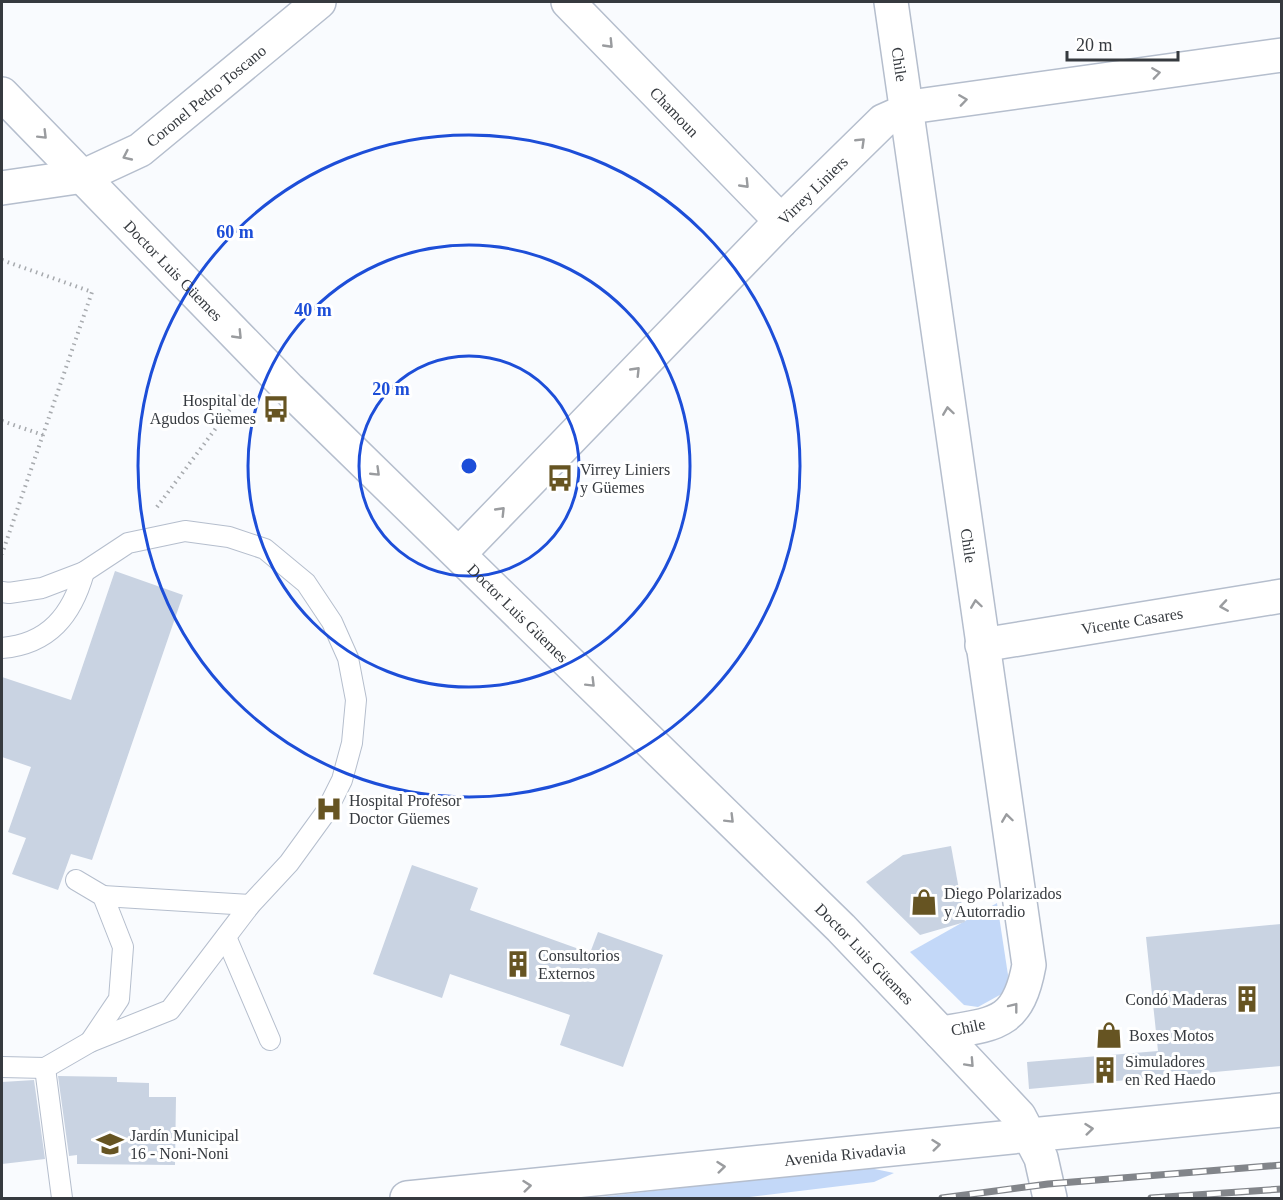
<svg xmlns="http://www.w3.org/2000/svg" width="1283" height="1200" viewBox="0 0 1283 1200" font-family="Georgia,serif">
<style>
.green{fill:#c3d8f8}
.building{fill:#c9d3e2}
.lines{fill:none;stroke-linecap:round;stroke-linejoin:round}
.service-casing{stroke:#b5becd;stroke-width:22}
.minor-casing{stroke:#b5becd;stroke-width:36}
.tertiary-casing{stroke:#b5becd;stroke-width:36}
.secondary-casing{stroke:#b5becd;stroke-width:36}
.path{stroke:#a7aaae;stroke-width:4;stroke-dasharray:1.5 4.5;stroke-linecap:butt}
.service{stroke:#fff;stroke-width:20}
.minor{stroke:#fff;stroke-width:33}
.tertiary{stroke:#fff;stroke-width:33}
.secondary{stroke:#fff;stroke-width:33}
.rail-casing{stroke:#82858a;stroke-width:7}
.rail{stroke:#fff;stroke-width:4.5;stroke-dasharray:14;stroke-linecap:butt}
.oneway{stroke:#9a9c9f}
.ring{fill:none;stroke:#1d4ed8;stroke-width:3}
.labels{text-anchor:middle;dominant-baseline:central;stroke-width:6;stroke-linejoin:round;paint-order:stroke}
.street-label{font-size:16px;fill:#363a3f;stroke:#fff}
.poi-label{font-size:16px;fill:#363a3f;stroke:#fff;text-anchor:start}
.centre{fill:#1d4ed8;stroke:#fff;stroke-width:3}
.ring-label{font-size:18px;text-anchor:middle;font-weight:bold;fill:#1d4ed8;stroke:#fff;stroke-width:6;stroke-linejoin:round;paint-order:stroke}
</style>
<rect width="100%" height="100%" fill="#f9fbfe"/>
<!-- green -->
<g class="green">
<path d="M 997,903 L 1008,975 L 1007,991 L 978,1007 L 964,1005 L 910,952 Z"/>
<path d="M 865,1167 L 894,1173 L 874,1182 L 741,1198 L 591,1198 Z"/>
</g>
<!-- building -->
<g class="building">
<path d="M 115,571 L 183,595 L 92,860 L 71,854 L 58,890 L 12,874 L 26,838 L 8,832 L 31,767 L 2,757 L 2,677 L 71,700 Z"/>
<path d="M 951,846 L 965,922 L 920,935 L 866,882 L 903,855 Z"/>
<path d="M 412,865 L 478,888 L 470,910 L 590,953 L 598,932 L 663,955 L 623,1067 L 560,1045 L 570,1015 L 450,974 L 442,998 L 373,974 Z"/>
<path d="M 1281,924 L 1281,1066 L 1029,1089 L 1027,1062 L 1158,1051 L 1146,937 Z"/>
<path d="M 58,1076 L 117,1077 L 117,1082 L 149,1083 L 149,1097 L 176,1097 L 175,1165 L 77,1164 L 77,1155 L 69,1156 Z"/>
<path d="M 34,1080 L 45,1159 L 2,1164 L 2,1082 Z"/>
</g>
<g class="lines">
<defs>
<g id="service">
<path d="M 2,592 L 9,593 L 42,588 L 84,572 L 128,543 L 185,531 L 229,537 L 265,549 L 306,583 L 332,622 L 348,658 L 356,700 L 352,743 L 342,780 L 326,812 L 289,863 L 250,905 L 170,1010 L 90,1042 L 45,1068 L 2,1067"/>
<path d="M 2,648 C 49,644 72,615 84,572"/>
<path d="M 76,880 L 103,896 L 123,947 L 119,999 L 90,1042"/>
<path d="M 103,896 L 250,905"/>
<path d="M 226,937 L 270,1040"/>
<path d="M 45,1068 L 62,1198"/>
</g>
<g id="minor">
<path id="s1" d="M 568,2 L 781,221"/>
<path id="s2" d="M 891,2 L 1029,965 C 1018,1025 996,1024 941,1033"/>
<path id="s3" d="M 2,188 L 84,176 L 140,150 L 319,2"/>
<path id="s4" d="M 460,553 L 781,221 L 883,121 L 917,106 L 1282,55"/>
<path id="s5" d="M 982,645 L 1282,596"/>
</g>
<g id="tertiary">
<path id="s6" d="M 407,1198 L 1031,1135"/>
</g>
<g id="secondary">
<path id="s7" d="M 2,94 L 289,389 L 841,928 L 941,1033 L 1019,1116 L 1041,1158 L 1050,1198"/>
<path d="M 1031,1135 L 1282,1110"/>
</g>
</defs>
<!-- service casing -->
<use href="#service" class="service-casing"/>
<!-- minor casing -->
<use href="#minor" class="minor-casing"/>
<!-- tertiary casing -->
<use href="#tertiary" class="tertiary-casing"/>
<!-- secondary casing -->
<use href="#secondary" class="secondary-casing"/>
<!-- path -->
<g class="path">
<path d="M 2,260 L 92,292 L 2,554"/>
<path d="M 2,421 L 43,435"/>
<path d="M 157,507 L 243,392"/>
</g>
<!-- service -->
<use href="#service" class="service"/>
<!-- minor -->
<use href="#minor" class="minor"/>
<!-- tertiary -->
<use href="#tertiary" class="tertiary"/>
<!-- secondary -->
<use href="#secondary" class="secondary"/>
<defs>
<g id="rail">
<path d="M 942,1198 L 1048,1184 L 1282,1165"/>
<path d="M 1151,1198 L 1282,1189"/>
</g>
</defs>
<!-- rail casing -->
<use href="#rail" class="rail-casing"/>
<!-- rail -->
<use href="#rail" class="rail"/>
</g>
<!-- one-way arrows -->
<defs><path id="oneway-chevron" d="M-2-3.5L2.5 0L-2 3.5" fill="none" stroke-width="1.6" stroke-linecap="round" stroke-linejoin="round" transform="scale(1.5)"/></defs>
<g class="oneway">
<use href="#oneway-chevron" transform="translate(609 44) rotate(46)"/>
<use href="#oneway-chevron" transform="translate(1156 73) rotate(-8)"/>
<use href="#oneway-chevron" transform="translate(963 100) rotate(-8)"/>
<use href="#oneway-chevron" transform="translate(43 135) rotate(45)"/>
<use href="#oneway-chevron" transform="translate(861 142) rotate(-44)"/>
<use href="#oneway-chevron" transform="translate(127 156) rotate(155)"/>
<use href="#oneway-chevron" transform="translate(745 184) rotate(46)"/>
<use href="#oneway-chevron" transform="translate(238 335) rotate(46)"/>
<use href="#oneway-chevron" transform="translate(636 371) rotate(-46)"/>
<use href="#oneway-chevron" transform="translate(948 411) rotate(-98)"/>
<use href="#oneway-chevron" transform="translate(376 472) rotate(44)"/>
<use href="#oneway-chevron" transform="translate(501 511) rotate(-46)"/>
<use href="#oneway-chevron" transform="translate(976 604) rotate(-98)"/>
<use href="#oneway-chevron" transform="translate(1224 606) rotate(171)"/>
<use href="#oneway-chevron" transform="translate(591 683) rotate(45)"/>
<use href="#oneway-chevron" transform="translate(1007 818) rotate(-98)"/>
<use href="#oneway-chevron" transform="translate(730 819) rotate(45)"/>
<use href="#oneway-chevron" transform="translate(1014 1007) rotate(-52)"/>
<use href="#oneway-chevron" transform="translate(970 1063) rotate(47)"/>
<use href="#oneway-chevron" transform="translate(1089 1129) rotate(-6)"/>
<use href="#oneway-chevron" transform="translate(936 1145) rotate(-6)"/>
<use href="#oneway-chevron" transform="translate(721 1167) rotate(-6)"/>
<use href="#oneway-chevron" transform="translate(527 1186) rotate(-6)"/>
</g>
<!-- distance rings -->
<g class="ring">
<circle cx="469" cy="466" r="110"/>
<circle cx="469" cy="466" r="221"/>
<circle cx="469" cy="466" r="331"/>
</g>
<!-- icons -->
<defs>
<symbol id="bus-bare" viewBox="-9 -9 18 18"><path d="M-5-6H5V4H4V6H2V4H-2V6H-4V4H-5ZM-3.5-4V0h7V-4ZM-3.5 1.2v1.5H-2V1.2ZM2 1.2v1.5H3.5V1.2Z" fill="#665422" stroke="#fff" stroke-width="2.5" paint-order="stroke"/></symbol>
<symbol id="hospital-bare" viewBox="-9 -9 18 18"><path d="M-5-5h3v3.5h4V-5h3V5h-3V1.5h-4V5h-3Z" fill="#665422" stroke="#fff" stroke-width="2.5" paint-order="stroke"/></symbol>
<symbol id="shop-bare" viewBox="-9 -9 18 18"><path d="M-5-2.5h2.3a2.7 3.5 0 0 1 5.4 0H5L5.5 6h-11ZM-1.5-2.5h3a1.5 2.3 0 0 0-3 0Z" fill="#665422" stroke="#fff" stroke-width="2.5" paint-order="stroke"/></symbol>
<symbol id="building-bare" viewBox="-9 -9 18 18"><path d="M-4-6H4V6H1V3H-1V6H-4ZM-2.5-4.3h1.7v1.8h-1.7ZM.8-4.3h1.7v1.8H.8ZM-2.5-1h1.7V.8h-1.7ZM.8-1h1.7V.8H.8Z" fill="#665422" stroke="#fff" stroke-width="2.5" paint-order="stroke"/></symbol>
<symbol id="school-bare" viewBox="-9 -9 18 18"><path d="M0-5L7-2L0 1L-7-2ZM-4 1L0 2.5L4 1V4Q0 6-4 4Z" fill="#665422" stroke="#fff" stroke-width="2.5" paint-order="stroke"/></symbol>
</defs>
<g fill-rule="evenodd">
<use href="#bus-bare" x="257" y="390" width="38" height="38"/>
<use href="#bus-bare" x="541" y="459" width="38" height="38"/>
<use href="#hospital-bare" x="310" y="790" width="38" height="38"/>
<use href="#shop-bare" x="905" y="883" width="38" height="38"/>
<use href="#building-bare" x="499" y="945" width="38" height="38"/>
<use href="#building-bare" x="1228" y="980" width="38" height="38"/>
<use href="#shop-bare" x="1090" y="1016" width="38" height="38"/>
<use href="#building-bare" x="1086" y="1051" width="38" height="38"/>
<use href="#school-bare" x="91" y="1125" width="38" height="38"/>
</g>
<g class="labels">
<!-- street labels -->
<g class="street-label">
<text stroke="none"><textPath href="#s2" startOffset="63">Chile</textPath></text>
<text stroke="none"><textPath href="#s3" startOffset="230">Coronel Pedro Toscano</textPath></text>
<text stroke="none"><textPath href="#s1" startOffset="153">Chamoun</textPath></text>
<text stroke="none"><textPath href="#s4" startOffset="506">Virrey Liniers</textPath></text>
<text stroke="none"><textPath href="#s7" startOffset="246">Doctor Luis Güemes</textPath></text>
<text stroke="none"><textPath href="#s2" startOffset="549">Chile</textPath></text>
<text stroke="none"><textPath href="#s7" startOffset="732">Doctor Luis Güemes</textPath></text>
<text stroke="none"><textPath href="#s5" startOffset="152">Vicente Casares</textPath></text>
<text stroke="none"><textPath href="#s7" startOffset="1218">Doctor Luis Güemes</textPath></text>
<text transform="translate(968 1027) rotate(-12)">Chile</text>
<text stroke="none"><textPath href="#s6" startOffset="440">Avenida Rivadavia</textPath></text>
</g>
<!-- poi labels -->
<g class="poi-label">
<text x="256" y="400" text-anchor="end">Hospital de<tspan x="256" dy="18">Agudos Güemes</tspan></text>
<text x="580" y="469">Virrey Liniers<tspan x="580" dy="18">y Güemes</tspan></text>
<text x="349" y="800">Hospital Profesor<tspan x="349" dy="18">Doctor Güemes</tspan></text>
<text x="944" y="893">Diego Polarizados<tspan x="944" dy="18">y Autorradio</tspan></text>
<text x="538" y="955">Consultorios<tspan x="538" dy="18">Externos</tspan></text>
<text x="1227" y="999" text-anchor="end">Condó Maderas</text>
<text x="1129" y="1035">Boxes Motos</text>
<text x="1125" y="1061">Simuladores<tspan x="1125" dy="18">en Red Haedo</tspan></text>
<text x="130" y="1135">Jardín Municipal<tspan x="130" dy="18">16 - Noni-Noni</tspan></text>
</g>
</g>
<circle cx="469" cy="466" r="9" class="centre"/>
<g class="ring-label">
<text x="235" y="238">60 m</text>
<text x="313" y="316">40 m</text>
<text x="391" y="395">20 m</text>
</g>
<!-- border -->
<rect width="1283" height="1200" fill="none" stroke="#363a3f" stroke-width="6"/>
<!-- scale -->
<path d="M1067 51v9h111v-9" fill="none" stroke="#363a3f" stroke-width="3"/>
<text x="1076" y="51" font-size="18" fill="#363a3f" stroke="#ffffff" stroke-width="4.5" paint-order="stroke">20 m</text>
</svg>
